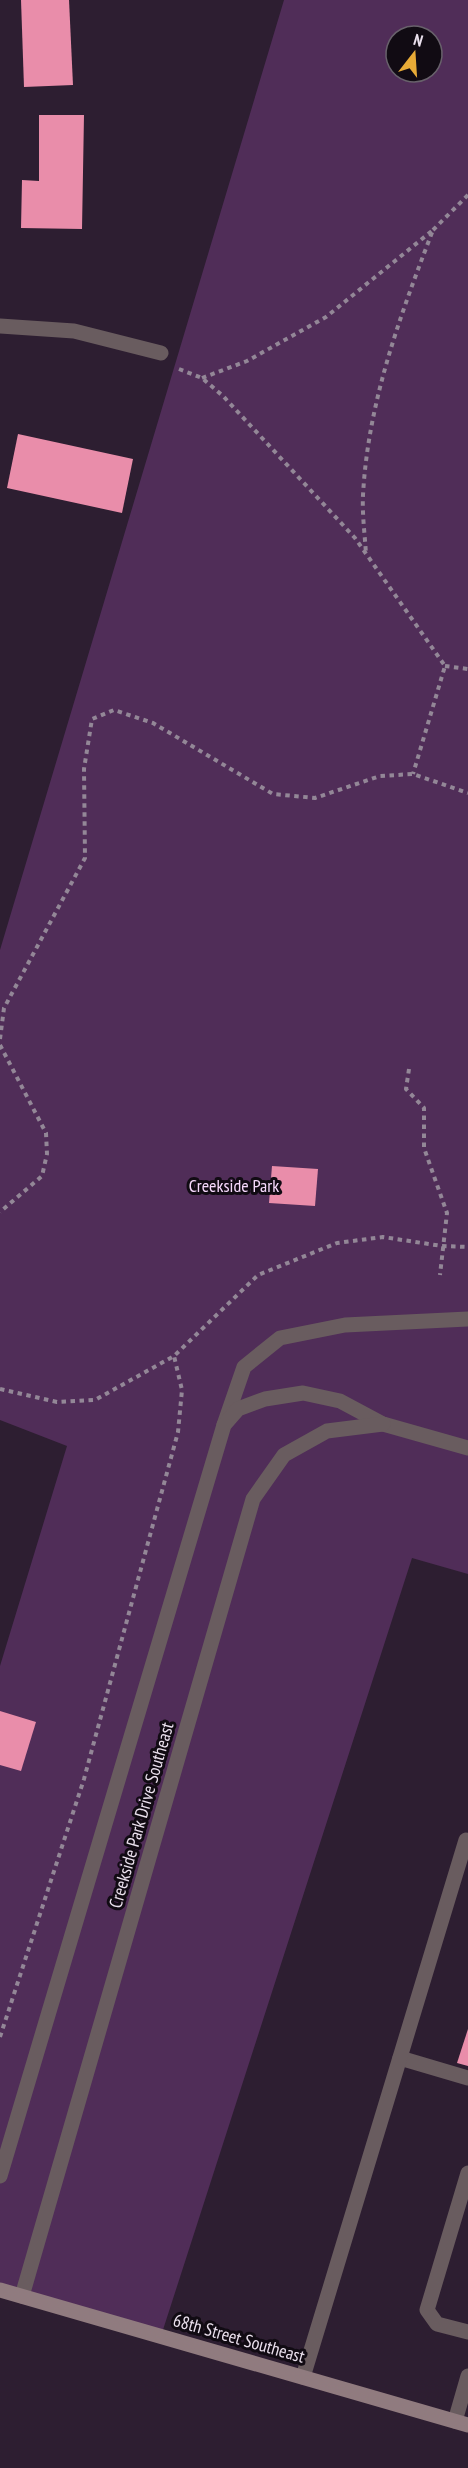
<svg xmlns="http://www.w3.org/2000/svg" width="468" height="2468" viewBox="0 0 468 2468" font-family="'PT Sans Narrow',sans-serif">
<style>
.green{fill:#502d58;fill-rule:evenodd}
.building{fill:#e98daa}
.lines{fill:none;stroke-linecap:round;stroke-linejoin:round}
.path{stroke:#938797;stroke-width:4;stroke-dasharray:4.5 4.5;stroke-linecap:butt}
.lane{stroke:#695c5f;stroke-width:15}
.street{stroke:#695c5f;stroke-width:15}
.secondary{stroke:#907b7f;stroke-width:15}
.labels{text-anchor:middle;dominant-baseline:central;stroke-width:6;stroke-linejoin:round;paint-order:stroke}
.park-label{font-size:18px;fill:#f7d9fd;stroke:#110b13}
.street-label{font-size:18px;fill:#ebe1ee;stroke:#110b13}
</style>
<rect width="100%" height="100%" fill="#2d1e31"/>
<!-- green -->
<path class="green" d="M 284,0 L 468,0 L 468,1574 L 412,1558 L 161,2336 L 0,2289 L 0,1666 L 67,1446 L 0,1420 L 0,950 ZM 396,36 L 432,36 L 432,72 L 396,72 Z"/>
<!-- building -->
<g class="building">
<path d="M 21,0 L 69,0 L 73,85 L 24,87 Z"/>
<path d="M 39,115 L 84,115 L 82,229 L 21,228 L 22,180 L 39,181 Z"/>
<path d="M 18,434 L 133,459 L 122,513 L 7,488 Z"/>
<path d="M 272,1166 L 318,1169 L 315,1206 L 269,1203 Z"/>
<path d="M 0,1711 L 36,1722 L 21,1771 L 0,1765 Z"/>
<path d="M 468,2029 L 468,2066 L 457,2063 Z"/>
</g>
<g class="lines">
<!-- path -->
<g class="path">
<path d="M 433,230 L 468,195"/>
<path d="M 179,369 L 202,378 L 223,396 L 355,538 L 445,666 L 413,774"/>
<path d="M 202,378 L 247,361 L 326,317 L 433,230 C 400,316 368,402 363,495 C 362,515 365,535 366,555"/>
<path d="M 445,666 L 468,669"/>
<path d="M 0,1039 L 4,1008 L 85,858 L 84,769 L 92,719 L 114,710 L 153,723 L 273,794 L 315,798 L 380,776 L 413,774 L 468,793"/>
<path d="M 0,1045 L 46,1133 L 47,1154 L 42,1176 L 0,1212"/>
<path d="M 409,1069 L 406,1089 L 424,1108 L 424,1148 L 447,1213 L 440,1275"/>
<path d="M 0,1389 L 57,1402 L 95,1400 L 174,1356 L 258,1275 L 337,1243 L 383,1237 L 442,1246 L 468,1247"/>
<path d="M 0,2037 L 84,1779 L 178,1432 L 182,1390 L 174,1356"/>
</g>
<!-- lane -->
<g class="lane">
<path d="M 224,1425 L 244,1367 L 280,1338 L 345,1325 L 468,1319"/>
<path d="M 400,2058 L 468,2078"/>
<path d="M 468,2173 L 427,2310 L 437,2324 L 468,2332"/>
<path d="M 303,2377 L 466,1840"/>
<path d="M 455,2421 L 468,2376"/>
</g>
<!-- street -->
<g class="street">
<path d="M 0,326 L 74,331 L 161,353"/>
<path d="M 0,2176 L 224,1425 L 238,1409 L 265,1399 L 303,1393 L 340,1401 L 383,1424 L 468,1448"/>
<path d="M 22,2296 L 253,1499 L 284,1455 L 327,1431 L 383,1424"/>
</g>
<!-- secondary -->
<path class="secondary" d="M 0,2290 L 468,2425"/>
</g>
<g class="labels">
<!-- park labels -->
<g class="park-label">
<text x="234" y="1185">Creekside Park</text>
</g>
<!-- street labels -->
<g class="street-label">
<text transform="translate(141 1815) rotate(-74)">Creekside Park Drive Southeast</text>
<text transform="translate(239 2338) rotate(16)">68th Street Southeast</text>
</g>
</g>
<!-- north arrow -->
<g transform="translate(414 54) rotate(17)"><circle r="28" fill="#110b13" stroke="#68616b" stroke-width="1.5"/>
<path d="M0-4.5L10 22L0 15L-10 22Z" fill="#e8ab37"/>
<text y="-9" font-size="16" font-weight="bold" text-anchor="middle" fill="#ebe1ee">N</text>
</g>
</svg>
